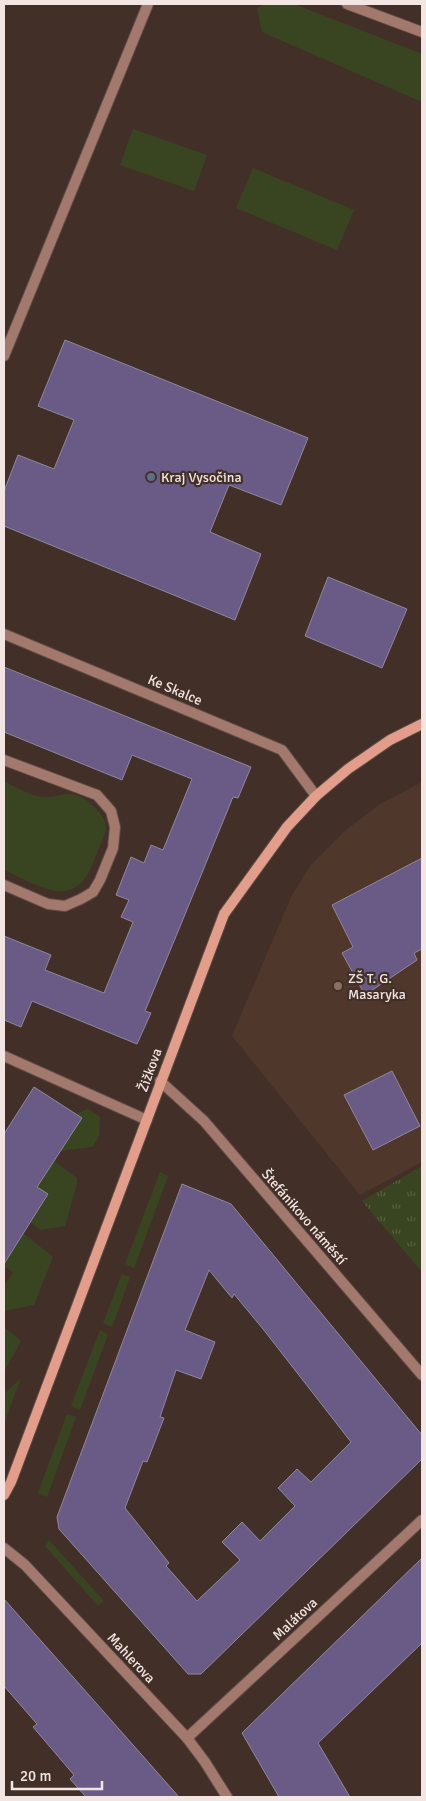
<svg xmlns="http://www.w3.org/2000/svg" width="426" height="1801" viewBox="0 0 426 1801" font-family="Signika,sans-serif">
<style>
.built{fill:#50372c}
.grass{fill:#394520}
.park{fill:url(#park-tufts)}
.building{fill:#695b85;stroke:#8e899c;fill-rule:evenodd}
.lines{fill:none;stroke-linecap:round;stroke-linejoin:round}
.service-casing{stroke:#5e4d46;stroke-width:12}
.minor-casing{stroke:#5e4d46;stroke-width:12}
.secondary-casing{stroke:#5e4d46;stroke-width:12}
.service{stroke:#a4796d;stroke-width:10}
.minor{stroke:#a4796d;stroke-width:10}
.secondary{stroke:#e39e8b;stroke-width:10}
.service-dot{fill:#5c6f8a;stroke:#423028;stroke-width:2}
.education-dot{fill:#8d6e63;stroke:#423028;stroke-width:2}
.labels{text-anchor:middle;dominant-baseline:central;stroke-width:4.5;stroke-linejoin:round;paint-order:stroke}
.poi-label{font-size:14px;fill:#f3e6e2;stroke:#423028;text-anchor:start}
.street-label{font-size:14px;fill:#f3e6e2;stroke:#423028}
</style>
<defs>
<pattern id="park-tufts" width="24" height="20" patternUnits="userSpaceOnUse" patternTransform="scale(1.25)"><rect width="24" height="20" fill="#394520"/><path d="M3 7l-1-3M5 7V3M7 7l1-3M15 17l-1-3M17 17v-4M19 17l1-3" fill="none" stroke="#566040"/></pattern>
</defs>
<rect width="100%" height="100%" fill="#423028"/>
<!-- built -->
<path class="built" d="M 422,782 L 422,1162 L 360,1195 L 232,1036 L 291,897 L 310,866 L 346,830 L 380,804 Z"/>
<!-- grass -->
<g class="grass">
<path d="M 265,4 L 294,4 L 422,54 L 422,102 L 262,32 L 257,8 Z"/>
<path d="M 133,129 L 207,155 L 194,191 L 120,165 Z"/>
<path d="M 253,168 L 354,210 L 337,250 L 236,208 Z"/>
<path d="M 4,781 C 16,787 32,798 47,797 C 65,796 71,788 90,803 C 97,809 106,818 106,828 C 106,833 102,840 100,845 C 92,865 86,891 61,891 C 46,892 18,876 4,870 Z"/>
<path d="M 88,1109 L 100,1117 L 99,1137 L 92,1147 L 61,1151 L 82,1118 L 76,1114 Z"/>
<path d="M 54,1161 L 77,1178 L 77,1184 L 65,1226 L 41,1230 L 30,1222 L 48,1194 L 37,1187 Z"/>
<path d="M 160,1172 L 168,1176 L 134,1268 L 125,1264 Z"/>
<path d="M 23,1233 L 53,1257 L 34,1305 L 4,1311 L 4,1286 L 13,1272 L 4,1266 L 4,1262 Z"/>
<path d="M 122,1274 L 130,1277 L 112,1327 L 103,1323 Z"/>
<path d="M 4,1327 L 21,1341 L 4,1372 Z"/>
<path d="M 100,1330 L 108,1334 L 80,1410 L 71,1406 Z"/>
<path d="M 21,1378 L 4,1424 L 4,1394 Z"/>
<path d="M 67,1414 L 76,1417 L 47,1497 L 38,1493 Z"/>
<path d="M 49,1540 L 104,1601 L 98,1606 L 45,1546 Z"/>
</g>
<!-- park -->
<path class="park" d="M 422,1166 L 422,1272 L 362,1201 Z"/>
<!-- building -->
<g class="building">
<path d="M 65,340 L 308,438 L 281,505 L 229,485 L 210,532 L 261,554 L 235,620 L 4,526 L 4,491 L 18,455 L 54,469 L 74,420 L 38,406 Z"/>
<path d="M 328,577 L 407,609 L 382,668 L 305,636 Z"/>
<path d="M 4,667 L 251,767 L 238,798 L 233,797 L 179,929 L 145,1011 L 151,1013 L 137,1044 L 32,1001 L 21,1027 L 4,1020 L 4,936 L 51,955 L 45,970 L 104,993 L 133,922 L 121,917 L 129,900 L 116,895 L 131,857 L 144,863 L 151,845 L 163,850 L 192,779 L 132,755 L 122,780 L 4,732 Z"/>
<path d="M 422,858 L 422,949 L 414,953 L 417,960 L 365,995 L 342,953 L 353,947 L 332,905 Z"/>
<path d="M 392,1071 L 420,1126 L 373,1150 L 344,1095 Z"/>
<path d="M 34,1087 L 82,1118 L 37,1187 L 48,1194 L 4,1264 L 4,1134 Z"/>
<path d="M 182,1184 L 231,1204 L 422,1435 L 422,1459 L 201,1674 L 188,1674 L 59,1529 L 57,1517 ZM 209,1270 L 232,1298 L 234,1294 L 263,1329 L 351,1442 L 311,1482 L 297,1469 L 278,1488 L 295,1506 L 260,1541 L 242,1522 L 222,1542 L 240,1560 L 197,1601 L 166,1566 L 169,1563 L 125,1508 L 143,1461 L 147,1462 L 164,1418 L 160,1417 L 176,1370 L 201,1379 L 215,1342 L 185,1330 Z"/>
<path d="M 422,1558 L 422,1643 L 318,1743 L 350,1797 L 279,1797 L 242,1733 Z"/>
<path d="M 4,1599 L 58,1660 L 179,1797 L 86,1797 L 70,1779 L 74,1775 L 33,1727 L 37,1724 L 4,1686 Z"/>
</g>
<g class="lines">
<defs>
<g id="service">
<path d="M 4,760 L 97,795 L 111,811 L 115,827 L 113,848 L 100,880 L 93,892 L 81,899 L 65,906 L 48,904 L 4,885"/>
<path d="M 4,1056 L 147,1120"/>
</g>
<g id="minor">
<path d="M 347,4 L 422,32"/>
<path d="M 4,356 L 148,4"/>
<path d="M 4,634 L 282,750 L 316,796"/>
<path d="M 160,1081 L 204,1121 L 422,1375"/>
<path d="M 4,1548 L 25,1565 L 187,1738 L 205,1762 L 227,1797"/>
<path d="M 187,1738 L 422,1520"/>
</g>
<path id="secondary" d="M 4,1495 L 11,1482 L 224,914 L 287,827 L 316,796 L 348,769 L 390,740 L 422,724"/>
</defs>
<!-- service casing -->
<use href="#service" class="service-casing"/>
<!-- minor casing -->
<use href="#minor" class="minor-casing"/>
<!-- secondary casing -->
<use href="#secondary" class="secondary-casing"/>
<!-- service -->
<use href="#service" class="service"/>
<!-- minor -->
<use href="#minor" class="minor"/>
<!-- secondary -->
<use href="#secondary" class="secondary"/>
</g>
<!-- markers -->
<circle class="service-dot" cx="151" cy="477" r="5"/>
<circle class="education-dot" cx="338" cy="986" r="5"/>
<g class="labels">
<!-- poi labels -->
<g class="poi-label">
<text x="161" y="477">Kraj Vysočina</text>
<text x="348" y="978">ZŠ T. G.<tspan x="348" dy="16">Masaryka</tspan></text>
</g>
<!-- street labels -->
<g class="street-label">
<text transform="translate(175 690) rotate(23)">Ke Skalce</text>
<text transform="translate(150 1070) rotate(-70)">Žižkova</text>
<text transform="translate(304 1217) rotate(49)">Štefánikovo náměstí</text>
<text transform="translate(295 1619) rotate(-43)">Malátova</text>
<text transform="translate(131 1658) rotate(47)">Mahlerova</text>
</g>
</g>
<!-- border -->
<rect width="426" height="1801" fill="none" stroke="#f3e6e2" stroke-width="10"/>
<!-- scale -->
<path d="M12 1781v8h90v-8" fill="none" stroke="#f3e6e2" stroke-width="2.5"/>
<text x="20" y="1781" font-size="15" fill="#f3e6e2" stroke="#423028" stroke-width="4" paint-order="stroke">20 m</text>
</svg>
